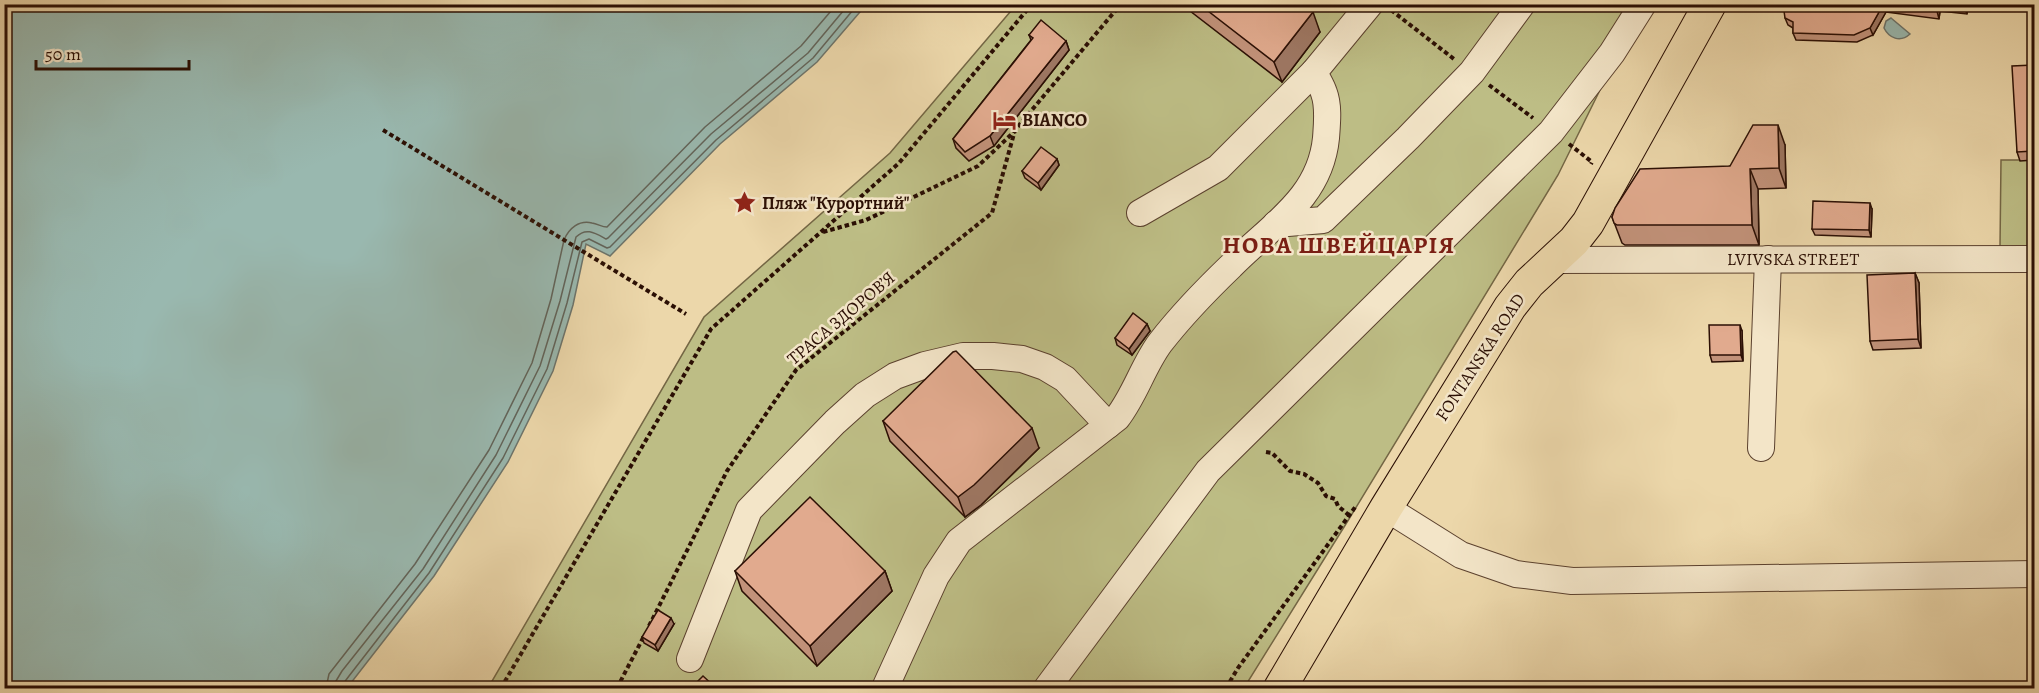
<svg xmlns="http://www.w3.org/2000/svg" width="2039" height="693" viewBox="0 0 2039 693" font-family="Alegreya,serif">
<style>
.green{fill:#bdbd85;stroke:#746644;stroke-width:1.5}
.water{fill:#99b8af;stroke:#6d746b;stroke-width:1.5}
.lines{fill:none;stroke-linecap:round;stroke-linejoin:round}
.shore{stroke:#62645a;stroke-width:1.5}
.minor-casing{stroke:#5b412e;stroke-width:28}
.major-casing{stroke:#2b0f04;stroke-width:34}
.path{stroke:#2b0f04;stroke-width:4;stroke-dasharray:4.5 3;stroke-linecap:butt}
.minor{stroke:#f3e5c8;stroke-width:26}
.major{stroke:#ecd7aa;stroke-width:32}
.wall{fill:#c2927a;stroke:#2b0f04;stroke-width:1.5}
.shaded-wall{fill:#9e7763;stroke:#2b0f04;stroke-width:1.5}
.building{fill:#e1aa8e;stroke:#2b0f04;stroke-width:1.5}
.labels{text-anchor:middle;stroke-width:5;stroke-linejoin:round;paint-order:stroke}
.poi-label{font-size:18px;font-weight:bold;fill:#2b0f04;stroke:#f3e5c8;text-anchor:start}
.street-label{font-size:18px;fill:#2b0f04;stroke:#f3e5c8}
.district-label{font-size:24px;font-weight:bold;letter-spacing:1.5px;fill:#7a1f14;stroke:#f3e5c8}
</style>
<rect width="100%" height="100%" fill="#ecd7aa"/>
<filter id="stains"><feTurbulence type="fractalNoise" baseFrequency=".00333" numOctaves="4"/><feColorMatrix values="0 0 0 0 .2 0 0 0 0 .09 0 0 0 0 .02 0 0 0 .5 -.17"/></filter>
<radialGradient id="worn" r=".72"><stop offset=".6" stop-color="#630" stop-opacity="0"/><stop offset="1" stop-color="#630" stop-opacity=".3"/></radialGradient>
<!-- green -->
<g class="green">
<polygon points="1016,5 1642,5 1558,175 1349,519 1244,688 488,688 704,317 890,153"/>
<polygon points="2034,74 2034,247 2000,247 2001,160 2020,160"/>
</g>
<!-- water -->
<g class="water">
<polygon points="4,5 5,4 866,5 817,62 720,144 610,256 586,244 573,305 553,371 508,462 434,576 347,688 5,688"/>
<path d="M1891 18 1910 34C1900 43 1889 38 1884 28L1886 21Z"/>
</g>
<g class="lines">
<!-- shore -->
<g class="shore">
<path d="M326 688 329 674 415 564 489 450 532 363 551 299 564 240C569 228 579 220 592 223 598 224 602 227 607 227L705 127 801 46 837 4"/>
<path d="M335 688 336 681 342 671 423 569 496 455 540 366 560 301 576 237C586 227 595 233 606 239L608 238 711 134 808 53 849 4"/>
<polyline points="342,688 343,684 349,676 429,573 503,458 547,369 567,303 582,242 589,239 607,248 610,247 716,140 813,58 858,4"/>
</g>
<defs>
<g id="minor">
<polyline points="1140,213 1218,168 1314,72"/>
<polyline points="1276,224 1323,220 1408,138 1472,72 1522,4"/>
<polyline points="1552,260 2034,259"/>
<polyline points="1761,448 1768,259"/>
<polyline points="1386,508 1461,555 1516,574 1572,581 2034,574"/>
<polyline points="690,659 749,510 835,422 865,395 895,376 925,365 963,356 993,356 1022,359 1045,367 1065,379 1108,425"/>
<path d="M885 688 936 576 959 541 1117 418C1135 395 1143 366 1160 343 1181 316 1206 290 1231 266 1270 226 1320 199 1326 138 1327 124 1329 106 1324 93 1322 86 1317 79 1314 72L1370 4"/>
<polyline points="1047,688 1208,471 1551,132 1612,53 1643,4"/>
</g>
<polyline id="major" points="1280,688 1386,508 1510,307 1529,283 1574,241 1588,223 1710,4"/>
</defs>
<!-- minor casing -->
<use href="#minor" class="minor-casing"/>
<!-- major casing -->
<use href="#major" class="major-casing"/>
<!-- path -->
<g class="path">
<polyline points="1391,10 1454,59"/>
<polyline points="1489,85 1533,118"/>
<polyline points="383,130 686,314"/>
<polyline points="1569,144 1592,162 1591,164"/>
<polyline points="823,232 866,220 978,166 1015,131"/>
<polyline points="1266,452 1272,453 1290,471 1304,474 1318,483 1326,496 1335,499 1338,506 1350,516"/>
<polyline points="649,626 727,471 796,370 992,213 1015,130 1121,4"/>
<polyline points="501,688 711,329 899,163 1032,4"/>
<polyline points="617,688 644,636"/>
<polyline points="1226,688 1238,668 1356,506"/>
</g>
<!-- minor -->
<use href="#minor" class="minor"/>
<!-- major -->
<use href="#major" class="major"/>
</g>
<!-- wall -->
<g class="wall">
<polygon points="1181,4 1302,4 1320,32 1282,82"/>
<polygon points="1788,4 1968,4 1967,14 1940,11 1939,19 1886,12 1873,35 1857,42 1796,40 1793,33 1793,28 1788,25 1785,18"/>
<polygon points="1029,35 1066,41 1069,50 994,146 969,161 956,148 953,139 1031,40"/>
<polygon points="2034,65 2034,160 2020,161 2017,152"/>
<polygon points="1785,145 1786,188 1758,189 1759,245 1625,245 1622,243 1612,217 1730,166"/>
<polygon points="1057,159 1059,165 1041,190 1025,178 1022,171"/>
<polygon points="1872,209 1871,237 1815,235 1812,229"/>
<polygon points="1915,273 1919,283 1921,348 1873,350 1870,341"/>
<polygon points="1147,324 1150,331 1132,355 1117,345 1115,338"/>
<polygon points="1742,331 1743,361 1712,362 1710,355"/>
<polygon points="883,421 1039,448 981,505 965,517 890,441"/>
<polygon points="735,571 885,571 892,591 817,666 742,591"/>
<polygon points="674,624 658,651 644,643 642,637"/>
</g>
<!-- shaded-wall -->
<g class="shaded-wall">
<polygon points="1938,4 1940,11 1939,19 1937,11"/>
<polygon points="1964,4 1968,4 1967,14 1964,7"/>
<polygon points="1883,5 1886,12 1873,35 1870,28"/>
<polygon points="1313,12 1320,32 1282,82 1274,62"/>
<polygon points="1066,41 1069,50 994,146 990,136"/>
<polygon points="1778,125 1785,145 1786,188 1779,168"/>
<polygon points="1057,159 1059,165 1041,190 1038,183"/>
<polygon points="1750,169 1758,189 1759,245 1752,225"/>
<polygon points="1870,203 1872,209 1871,237 1869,230"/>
<polygon points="1915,273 1919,283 1921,348 1918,339"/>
<polygon points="1147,324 1150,331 1132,355 1129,349"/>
<polygon points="1740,325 1742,331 1743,361 1741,355"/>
<polygon points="1032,428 1039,448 981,505 965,517 958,497"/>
<polygon points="885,571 892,591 817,666 810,646"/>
<polygon points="671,618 674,624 658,651 655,645"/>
</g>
<!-- building -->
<g class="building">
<polygon points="1199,4 1302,4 1313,12 1274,62"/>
<polygon points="1788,4 1938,4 1937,11 1883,5 1870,28 1854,35 1793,33 1793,22 1785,18 1784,11 1787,5"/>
<polygon points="1941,4 1964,4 1964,7"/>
<polygon points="1041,20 1066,41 990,136 965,152 953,139 1033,38 1029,35"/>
<polygon points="2034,65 2034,151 2017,152 2012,66"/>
<polygon points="1753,125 1778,125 1779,168 1750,169 1752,225 1617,225 1614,223 1612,217 1615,208 1640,169 1730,166"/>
<polygon points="1041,147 1057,159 1038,183 1022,171"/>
<polygon points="1813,201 1870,203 1869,230 1812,229"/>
<polygon points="1915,273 1918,339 1870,341 1867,275"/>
<polygon points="1133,313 1147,324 1129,349 1115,338"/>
<polygon points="1709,325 1740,325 1741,355 1710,355"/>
<polygon points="956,351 1032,428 974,485 958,497 883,421 953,352"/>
<polygon points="810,497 885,571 810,646 735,571"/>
<polygon points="658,610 671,618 655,645 642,637"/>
<polygon points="703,676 716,688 691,688"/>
</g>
<!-- icons -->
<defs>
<symbol id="hotel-bare" viewBox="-9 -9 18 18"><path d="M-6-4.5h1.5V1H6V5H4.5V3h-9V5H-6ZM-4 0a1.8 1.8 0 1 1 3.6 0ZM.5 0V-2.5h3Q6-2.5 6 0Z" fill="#8f2418" stroke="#f3e5c8" stroke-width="2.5" paint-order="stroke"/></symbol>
<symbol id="sight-bare" viewBox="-9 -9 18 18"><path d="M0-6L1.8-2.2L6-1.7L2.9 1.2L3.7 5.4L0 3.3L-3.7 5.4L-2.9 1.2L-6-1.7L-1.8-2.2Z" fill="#8f2418" stroke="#f3e5c8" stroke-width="2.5" paint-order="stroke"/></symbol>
</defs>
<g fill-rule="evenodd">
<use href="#hotel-bare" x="988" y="104" width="33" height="33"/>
<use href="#sight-bare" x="728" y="186" width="33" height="33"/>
</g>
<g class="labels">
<!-- poi labels -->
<g class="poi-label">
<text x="1022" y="126">BIANCO</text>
<text x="762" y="209">Пляж "Курортний"</text>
</g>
<!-- street labels -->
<g class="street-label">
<text x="1793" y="265">LVIVSKA STREET</text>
<text transform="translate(841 318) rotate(-40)" y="6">ТРАСА ЗДОРОВ’Я</text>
<text transform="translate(1480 357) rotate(-57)" y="6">FONTANSKA ROAD</text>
</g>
<!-- district labels -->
<g class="district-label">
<text x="1339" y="253">НОВА ШВЕЙЦАРІЯ</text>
</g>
</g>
<!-- margin -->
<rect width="2039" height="693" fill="none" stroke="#ecd7aa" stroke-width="24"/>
<rect x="6" y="6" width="2027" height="681" fill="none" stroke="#2b0f04" stroke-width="3"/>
<rect x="12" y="12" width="2015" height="669" fill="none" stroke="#2b0f04" stroke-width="1.5"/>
<!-- scale -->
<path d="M36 60v9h153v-9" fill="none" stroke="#2b0f04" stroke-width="3"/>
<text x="45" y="60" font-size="18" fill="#2b0f04" stroke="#f3e5c8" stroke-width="4.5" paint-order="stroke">50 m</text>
<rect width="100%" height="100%" filter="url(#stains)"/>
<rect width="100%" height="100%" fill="url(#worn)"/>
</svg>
